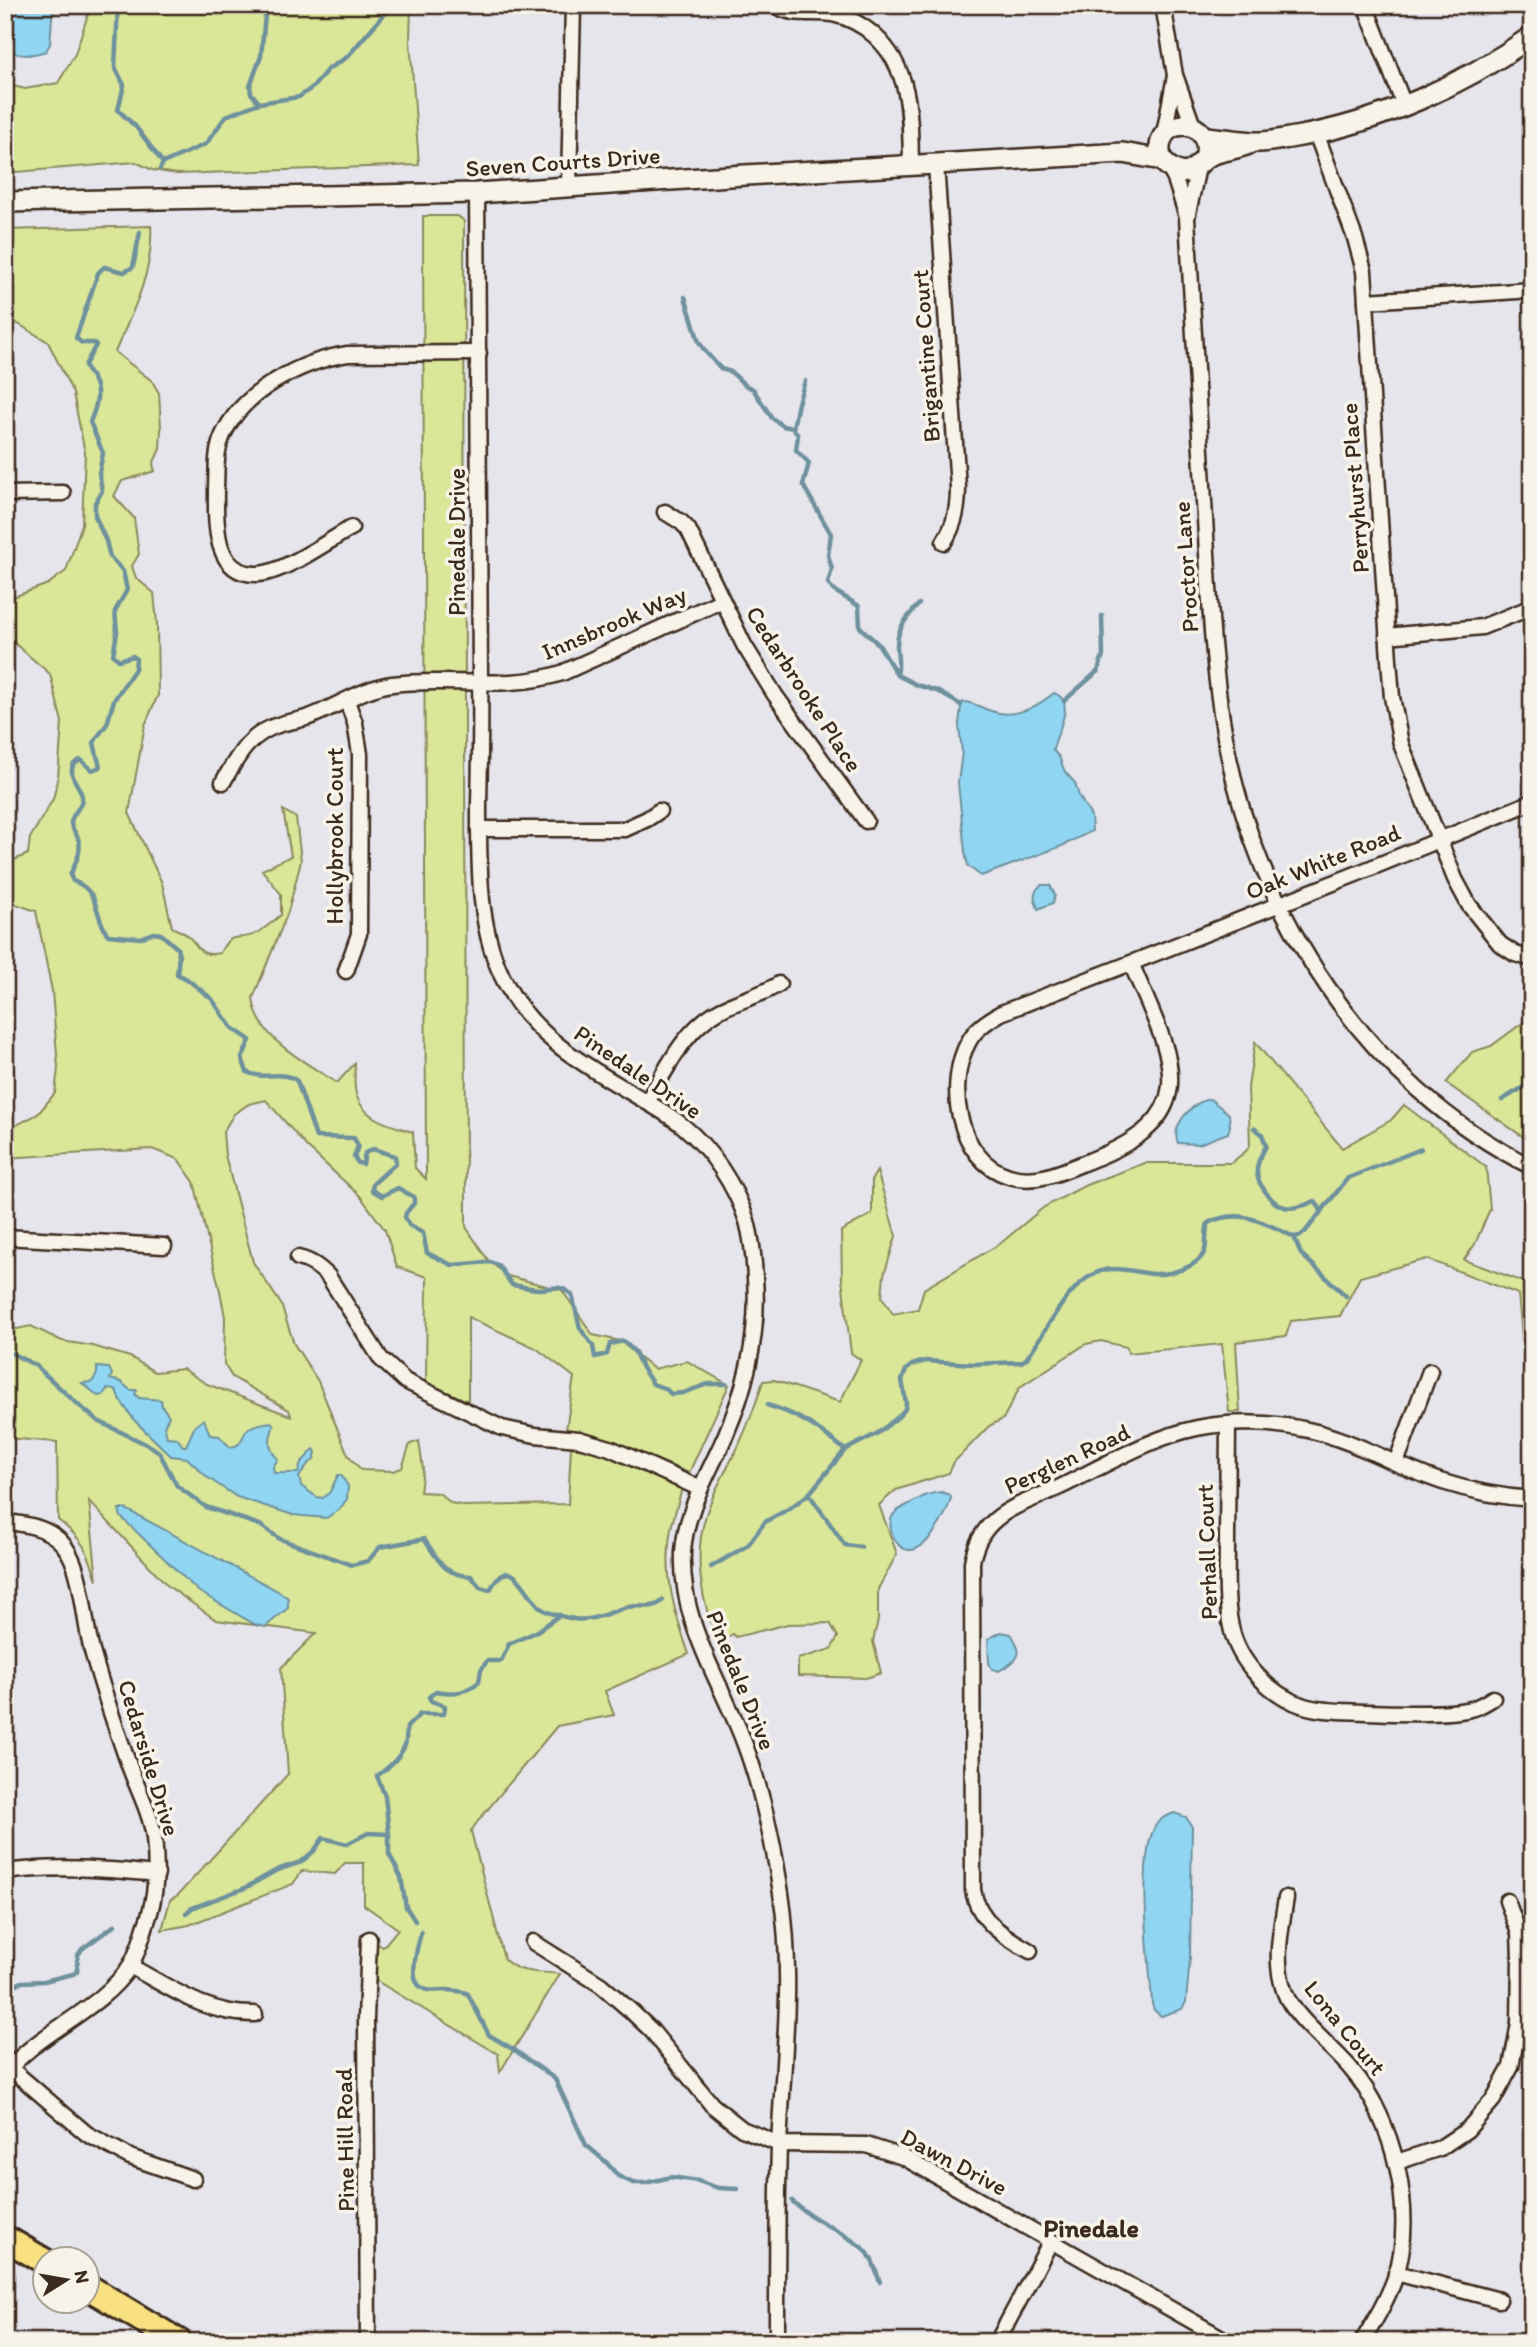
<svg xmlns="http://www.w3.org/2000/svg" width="1537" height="2347" viewBox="0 0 1537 2347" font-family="Itim,sans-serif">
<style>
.built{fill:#dadbef}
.green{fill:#dae698;stroke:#8a885b;stroke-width:2}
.water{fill:#90d6f2;stroke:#6e919d;stroke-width:2}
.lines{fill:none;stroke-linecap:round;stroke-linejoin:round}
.stream{stroke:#6e919d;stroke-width:4.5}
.street-casing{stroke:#3b2a1e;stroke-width:19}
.secondary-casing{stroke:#3b2a1e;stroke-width:24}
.highway-casing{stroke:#3b2a1e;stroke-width:30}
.street{stroke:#f7f3e8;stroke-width:14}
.secondary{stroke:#f7f3e8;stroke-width:19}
.highway{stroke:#f9e181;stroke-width:24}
.labels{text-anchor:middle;stroke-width:7;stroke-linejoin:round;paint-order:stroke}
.street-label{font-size:24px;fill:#3b2a1e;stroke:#f7f3e8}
.neighbourhood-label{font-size:26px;font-weight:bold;fill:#3b2a1e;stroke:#f7f3e8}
</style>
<rect width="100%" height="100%" fill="#e6e5ec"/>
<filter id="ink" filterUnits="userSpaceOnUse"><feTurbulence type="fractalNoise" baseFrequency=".0143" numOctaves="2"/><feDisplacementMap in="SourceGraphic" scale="14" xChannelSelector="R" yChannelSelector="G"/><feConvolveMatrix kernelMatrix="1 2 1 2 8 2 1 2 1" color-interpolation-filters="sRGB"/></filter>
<g filter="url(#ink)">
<!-- built -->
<polygon class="built" points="5,5 141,5 141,28 59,11 5,17"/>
<!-- green -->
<g class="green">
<polygon points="91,5 411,5 410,39 419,165 177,174 152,170 136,162 5,173 5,84 25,89 58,83 75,54"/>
<path d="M423 216H458L464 221 466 1227 488 1260 508 1276 562 1290 593 1335 620 1341 654 1369 687 1361 729 1385 689 1473 594 1434 566 1430 574 1377 536 1348 468 1317V1401L426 1383 427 1277 397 1267 385 1230 360 1196 307 1147 266 1100 249 1104 234 1114 223 1132 225 1155 253 1262 281 1304 294 1344 318 1381 348 1455 361 1470 393 1471 402 1468 410 1444 419 1441 423 1469 420 1492 439 1493 451 1503 464 1506 568 1504 571 1447 598 1451 682 1487C679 1503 672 1519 670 1535 664 1579 675 1614 689 1654L605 1691 614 1715 557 1726 478 1821 471 1831 504 1959C520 1975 539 1971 560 1974L500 2072 498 2054 375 1980 374 1942 383 1947 398 1929 364 1905V1863H345L335 1874 302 1871 293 1884 189 1925 162 1930 170 1900 178 1895 288 1774 281 1668 316 1633 216 1620 168 1586 89 1501 97 1580C88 1551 83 1539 58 1520L57 1442 5 1438V1326L17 1329 31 1326 62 1341 93 1346 130 1357 155 1372 183 1369 207 1384 291 1416 289 1410 232 1377 224 1364 225 1317 220 1291 194 1182 178 1159 152 1149 5 1158V1131L38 1114 55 1093 58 1068 52 991 36 911 16 904H5V864L28 854 30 838 53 799 58 778 62 722 50 674 5 635V600L48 584 66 571 82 524 85 453 73 393 48 342 5 316V230L151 226C154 271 133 311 115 352L152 381 159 393 161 428 160 449 153 464 155 471 122 481 114 496 134 518 139 554 132 566 136 578 154 593 157 623 158 695 145 725 129 813 162 883 172 927C177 930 184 932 188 936 201 948 198 957 220 953 232 928 239 943 257 933 266 928 273 921 281 915V894L262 870 291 856 283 810 296 818 301 861 288 912 253 998C257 1040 306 1062 337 1083L355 1063C355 1073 353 1088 357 1097 366 1121 392 1125 413 1132L415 1168 426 1179Z"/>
<polygon points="1532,1016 1532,1143 1446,1083 1472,1052 1491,1046"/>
<path d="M1255 1042 1342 1148 1391 1120 1404 1105 1486 1167 1490 1209 1475 1244 1464 1260 1532 1285V1388L1527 1387 1518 1294 1427 1259 1360 1277 1340 1316 1291 1321 1286 1336 1236 1342 1240 1412H1229L1222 1344 1128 1353 1127 1347 1101 1341 1086 1344 1020 1387 1003 1419 989 1426 954 1462 949 1473 896 1490 879 1505 897 1554 878 1589V1620L873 1641 881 1673 866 1678 798 1676V1659L831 1649 838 1637 830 1623 788 1624 736 1637 733 1634 719 1642C701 1604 693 1556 706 1515 713 1491 727 1469 738 1447 748 1425 756 1404 763 1381L774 1380 840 1402 861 1360 851 1353 842 1279 841 1231 872 1214V1179L877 1171 896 1236 884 1275 882 1297 893 1314 918 1309 924 1289 1001 1243 1044 1207 1086 1185 1145 1163H1231L1246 1151 1250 1145 1248 1087Z"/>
</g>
<!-- water -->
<g class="water">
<path d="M5 5H53L50 44 46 51C33 55 15 59 5 46Z"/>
<path d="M1054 693C1078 701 1055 734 1053 750L1059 757 1065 772 1075 783 1079 796 1091 816 1092 831 1062 846 981 876 968 866 965 852 958 783 962 752 959 726 961 705 963 702C973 702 981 708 991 711 1015 719 1035 708 1054 693Z"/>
<path d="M1041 885H1050L1055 895 1053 903 1038 909C1034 898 1032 893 1041 885Z"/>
<path d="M1210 1099 1229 1114 1230 1126 1228 1133 1199 1144 1178 1143C1170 1126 1193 1101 1210 1099Z"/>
<path d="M97 1367 109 1368 112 1374 110 1379 121 1382 130 1390H137L135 1394 139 1398 161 1400 162 1406 169 1416 164 1426 167 1437 177 1438 183 1446H186L195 1426 204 1419 210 1435 219 1436 230 1447C243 1446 240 1439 247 1430 252 1424 263 1424 271 1422L274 1425C269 1438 267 1448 278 1459L273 1467 274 1473H298L301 1463 314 1449 316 1452 314 1460 308 1464 299 1477 301 1486 317 1497 323 1498 330 1492 338 1475H341L348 1486 347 1499 339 1510 326 1518 293 1515 237 1497 208 1478 187 1458 171 1456 135 1421 120 1400 116 1390 107 1389 103 1395 98 1396 82 1383 92 1382 97 1374Z"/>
<path d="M941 1492 950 1495 951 1498C947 1513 928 1552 908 1550 895 1548 886 1526 893 1515 897 1510 905 1506 911 1503 922 1497 929 1493 941 1492Z"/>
<polygon points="119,1509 126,1509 276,1590 288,1598 288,1608 265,1627 254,1624 198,1591 121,1517"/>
<path d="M1001 1632 1011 1634C1025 1655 1019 1659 999 1671L992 1669 989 1663 988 1639Z"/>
<path d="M1174 1813 1186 1817 1192 1827 1190 1958 1186 2002 1182 2009 1161 2016 1154 2010 1152 2004C1150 1965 1136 1855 1156 1825 1160 1818 1167 1816 1174 1813Z"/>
</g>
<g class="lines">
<!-- stream -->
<g class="stream">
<polyline points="118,5 115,67 124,85 118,110 136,127 163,163"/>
<polyline points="259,103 251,93 250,86 261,56 266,5"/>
<polyline points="160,169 163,163 206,144 226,116 259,103 299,97 313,87 327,70 347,57 392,5"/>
<path d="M140 232 133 267 124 272 104 267 98 273 76 338 82 343H94L96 345 85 365C87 373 91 374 94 381 101 394 95 410 90 422L103 453 99 473 102 491 95 503V516L106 541 110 557 123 571 127 590 115 611 117 632 113 655 119 660 133 656 136 659 135 669 114 700 107 724 96 739 94 743 100 767 92 770 81 760C75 762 71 765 72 772 72 781 82 788 82 798 82 808 71 814 71 823 71 828 76 833 78 838 83 851 75 863 70 875L73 881C101 891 93 914 108 935L140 938 153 933 161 934 177 948 179 956 177 974 187 979 212 999 231 1027 250 1040 242 1058 247 1072C263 1081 282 1069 297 1081L316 1137 354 1138 358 1146 354 1157 358 1163 363 1164 365 1153 373 1149 395 1156 396 1163 373 1184 372 1190 382 1196 398 1188 414 1197V1203L406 1213 405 1217 409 1225 423 1233 427 1253 452 1265 490 1262 498 1265 512 1285C521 1286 531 1289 541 1289 554 1288 561 1284 572 1295L580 1328 593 1346 595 1357 607 1354 610 1344 623 1341 635 1352 642 1368 653 1384 666 1389 671 1394 683 1393 708 1384H726"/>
<polyline points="685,297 699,342 705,351 721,369 731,372 745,385 753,389 772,418 783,426 793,428"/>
<polyline points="805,381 798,403 793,428 798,435 796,450 809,463 803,485 831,534 828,555 832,569 828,583 833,590 859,606 860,627 879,645 897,675 917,685 937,691 961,705"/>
<path d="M897 674C900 663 897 656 897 645 897 628 908 616 919 604"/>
<polyline points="1064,701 1098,671 1103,655 1102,616"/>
<polyline points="1502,1100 1532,1082"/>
<path d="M1254 1128 1262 1134 1266 1146C1262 1154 1256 1163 1257 1172 1257 1178 1260 1184 1263 1188 1277 1211 1291 1212 1315 1201L1321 1210"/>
<polyline points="1294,1237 1300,1236 1305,1232 1348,1178 1421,1149"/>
<path d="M5 1350 35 1365 74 1401 98 1421 152 1447 159 1452 177 1486 206 1507 260 1525 280 1539 352 1565 368 1561 380 1547 424 1539C439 1560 443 1575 471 1576L480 1587 490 1590C512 1548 525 1596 542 1609 549 1614 565 1617 574 1619 592 1622 610 1612 627 1607 640 1604 653 1611 663 1600"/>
<path d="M767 1405C798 1414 820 1429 845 1450"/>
<polyline points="809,1494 845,1545 861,1547"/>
<path d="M711 1567 748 1545 765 1522 790 1508 809 1494 845 1450 878 1433 898 1417 905 1409 906 1403 902 1380 906 1370 912 1365 925 1361 974 1364 1021 1362 1026 1359C1045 1334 1065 1288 1094 1274 1112 1264 1133 1272 1153 1274 1169 1275 1199 1268 1205 1250 1207 1242 1205 1232 1208 1223 1240 1207 1265 1223 1294 1237L1301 1254 1346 1296"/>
<polyline points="186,1913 192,1908 245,1888 277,1870 301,1862 314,1851 323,1838 347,1844 368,1833 389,1834"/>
<path d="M415 1921 406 1907 401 1877 389 1854V1834L385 1796 377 1776C388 1768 400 1758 405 1745 407 1739 406 1733 407 1727L420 1714H444L445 1706 431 1701 429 1697 436 1691C455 1694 463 1694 479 1682L481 1670 487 1661H501L509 1644 536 1632 560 1615"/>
<path d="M421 1932C418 1946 406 1982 424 1989 430 1992 440 1990 446 1990 455 1991 461 1990 468 1994L489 2035 516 2051 555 2079 586 2145 606 2162 618 2176 633 2183H645L671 2177 698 2181 718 2188 738 2189"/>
<polyline points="5,1989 22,1982 44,1981 73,1974 77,1972 78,1955 82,1949 115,1925"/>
<path d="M792 2201C814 2222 844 2231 866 2251 873 2257 876 2273 880 2282"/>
</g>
<defs>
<g id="street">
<path d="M775 5C793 17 812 11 832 14 847 17 863 25 875 36 912 70 910 118 911 165"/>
<polyline points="1163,5 1175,75 1193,126"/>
<polyline points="1365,5 1404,105"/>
<polyline points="1316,133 1355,238 1364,271 1389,660 1392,697 1401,744 1455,879 1469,905 1500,944 1515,954 1532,959"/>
<polyline points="1164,134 1175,76"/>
<path d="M936 164 958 487C958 509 955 524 944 542"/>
<polyline points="1168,167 1175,179 1186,214"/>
<path d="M1198 167 1187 218C1192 312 1198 407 1204 502 1209 580 1211 659 1225 737 1256 914 1367 1086 1532 1167"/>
<polyline points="569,187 573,5"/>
<path d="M477 193C477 355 480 516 480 677 481 720 480 762 479 804 479 864 477 931 506 984 536 1041 592 1069 645 1101 658 1109 671 1116 683 1126 712 1150 735 1185 747 1221 752 1239 754 1259 755 1278 759 1333 748 1383 726 1434 709 1474 686 1508 683 1552 680 1622 717 1674 742 1737 761 1786 773 1841 781 1893 794 1977 783 2061 779 2146 777 2211 777 2277 777 2342"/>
<polyline points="1366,301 1532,290"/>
<polyline points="5,494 63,493"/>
<polyline points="665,512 681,522 688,529 744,645 775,695 866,821"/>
<path d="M351 528C328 541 281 575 256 574 212 574 216 518 216 488 217 470 215 452 223 435 243 391 302 361 348 354L479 353"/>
<polyline points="1387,636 1482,627 1532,607"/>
<path d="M223 782C238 755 250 733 281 724 292 721 302 720 312 716 339 705 364 688 392 684 448 677 507 691 562 673L721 601"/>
<polyline points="479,829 625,829 647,819 659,811"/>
<path d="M1131 963C1169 1054 1211 1114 1091 1160 1066 1170 1037 1185 1009 1176 957 1161 945 1083 969 1041 976 1028 989 1020 1001 1013Z"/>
<polyline points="1131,963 1361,872 1532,802"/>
<polyline points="346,971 359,934 360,754 355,723 347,701"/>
<path d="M647 1102C667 1069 684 1029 720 1010 739 1000 760 996 779 984"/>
<polyline points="5,1237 164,1246"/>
<path d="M298 1258C311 1261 319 1267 328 1276L381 1359 405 1381 502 1428 535 1435 579 1439 610 1448 699 1488"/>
<path d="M1228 1425C1228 1464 1227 1503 1227 1542 1227 1570 1225 1599 1231 1627 1238 1662 1270 1695 1304 1706 1324 1712 1347 1711 1367 1712 1390 1713 1454 1715 1474 1708 1480 1706 1487 1702 1493 1698"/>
<polyline points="1396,1463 1430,1371"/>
<path d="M5 1522C30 1524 56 1529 69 1553 83 1578 84 1622 92 1651 103 1690 116 1729 130 1768 138 1790 151 1814 154 1838 157 1867 157 1894 147 1922 142 1936 138 1954 130 1966 101 2011 37 2032 5 2074"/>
<path d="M5 1872C56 1865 106 1869 157 1874"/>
<path d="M1286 1898C1281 1930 1273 1962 1285 1993 1294 2018 1333 2047 1351 2069 1394 2119 1416 2212 1396 2275 1388 2299 1375 2321 1362 2342"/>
<polyline points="533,1942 601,1985 631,2011 652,2031 712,2105 742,2129 779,2144 866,2145 903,2157 1229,2342"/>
<path d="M1030 1951C1005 1937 978 1921 973 1890L972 1562C981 1513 1019 1506 1060 1487 1104 1466 1149 1438 1197 1428 1232 1421 1273 1422 1308 1430 1355 1440 1397 1467 1443 1482 1471 1491 1502 1497 1532 1499"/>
<path d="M130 1966C171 1988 207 2015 255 2014"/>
<polyline points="10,2068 87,2134 130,2157 193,2179"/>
<polyline points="1397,2162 1440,2148 1467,2130 1493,2100 1511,2067 1519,2023 1520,1958 1519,1933 1507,1901"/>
<polyline points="1396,2273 1499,2300"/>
<polyline points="368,2342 366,2019 369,1939"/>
<polyline points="997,2342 1051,2241"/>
</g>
<g id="secondary">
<path d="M1205 137C1221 138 1237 141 1253 142 1266 143 1282 139 1295 137 1379 123 1463 85 1532 36"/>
<path d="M1205 159C1216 117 1158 114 1160 151 1160 158 1164 164 1171 168 1193 182 1197 160 1213 154 1225 150 1237 149 1249 144"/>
<polyline points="5,202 477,193 745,175 1123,153 1162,160"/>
</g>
<g id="highway">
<polyline points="5,2238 46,2262"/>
<polyline points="88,2287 179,2342"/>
</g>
</defs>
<!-- street casing -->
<use href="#street" class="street-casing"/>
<!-- secondary casing -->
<use href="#secondary" class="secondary-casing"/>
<!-- highway casing -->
<use href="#highway" class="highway-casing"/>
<!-- street -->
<use href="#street" class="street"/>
<!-- secondary -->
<use href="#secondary" class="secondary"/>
<!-- highway -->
<use href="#highway" class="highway"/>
</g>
</g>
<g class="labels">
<!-- street labels -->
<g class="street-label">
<text transform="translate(563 162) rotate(-4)" y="8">Seven Courts Drive</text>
<text transform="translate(926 356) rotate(-94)" y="8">Brigantine Court</text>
<text transform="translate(1355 488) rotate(-94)" y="8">Perryhurst Place</text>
<text transform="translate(457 542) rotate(-90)" y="8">Pinedale Drive</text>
<text transform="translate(1186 567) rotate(-94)" y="8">Proctor Lane</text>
<text transform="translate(614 623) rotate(-23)" y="8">Innsbrook Way</text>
<text transform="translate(804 689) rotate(57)" y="8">Cedarbrooke Place</text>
<text transform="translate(335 836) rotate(-90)" y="8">Hollybrook Court</text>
<text transform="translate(1323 862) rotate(-22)" y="8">Oak White Road</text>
<text transform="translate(638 1072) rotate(34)" y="8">Pinedale Drive</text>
<text transform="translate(1067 1459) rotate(-25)" y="8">Perglen Road</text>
<text transform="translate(1207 1552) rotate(-92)" y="8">Perhall Court</text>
<text transform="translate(741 1680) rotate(68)" y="8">Pinedale Drive</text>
<text transform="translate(149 1758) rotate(73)" y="8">Cedarside Drive</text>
<text transform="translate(1345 2028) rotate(51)" y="8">Lona Court</text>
<text transform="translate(345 2140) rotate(-91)" y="8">Pine Hill Road</text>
<text transform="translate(954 2162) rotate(28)" y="8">Dawn Drive</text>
</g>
<!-- neighbourhood labels -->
<g class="neighbourhood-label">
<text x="1091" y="2237">Pinedale</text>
</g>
</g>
<!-- margin -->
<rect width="1537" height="2347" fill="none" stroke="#f7f3e8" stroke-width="28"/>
<rect x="14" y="14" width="1509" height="2319" fill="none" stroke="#3b2a1e" stroke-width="2.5" filter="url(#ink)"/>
<!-- north arrow -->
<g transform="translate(66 2280) rotate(79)"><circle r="33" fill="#f7f3e8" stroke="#aca397" stroke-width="2"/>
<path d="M0-5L12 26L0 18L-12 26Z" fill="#3b2a1e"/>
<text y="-10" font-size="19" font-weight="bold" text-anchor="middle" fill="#3b2a1e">N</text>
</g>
</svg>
